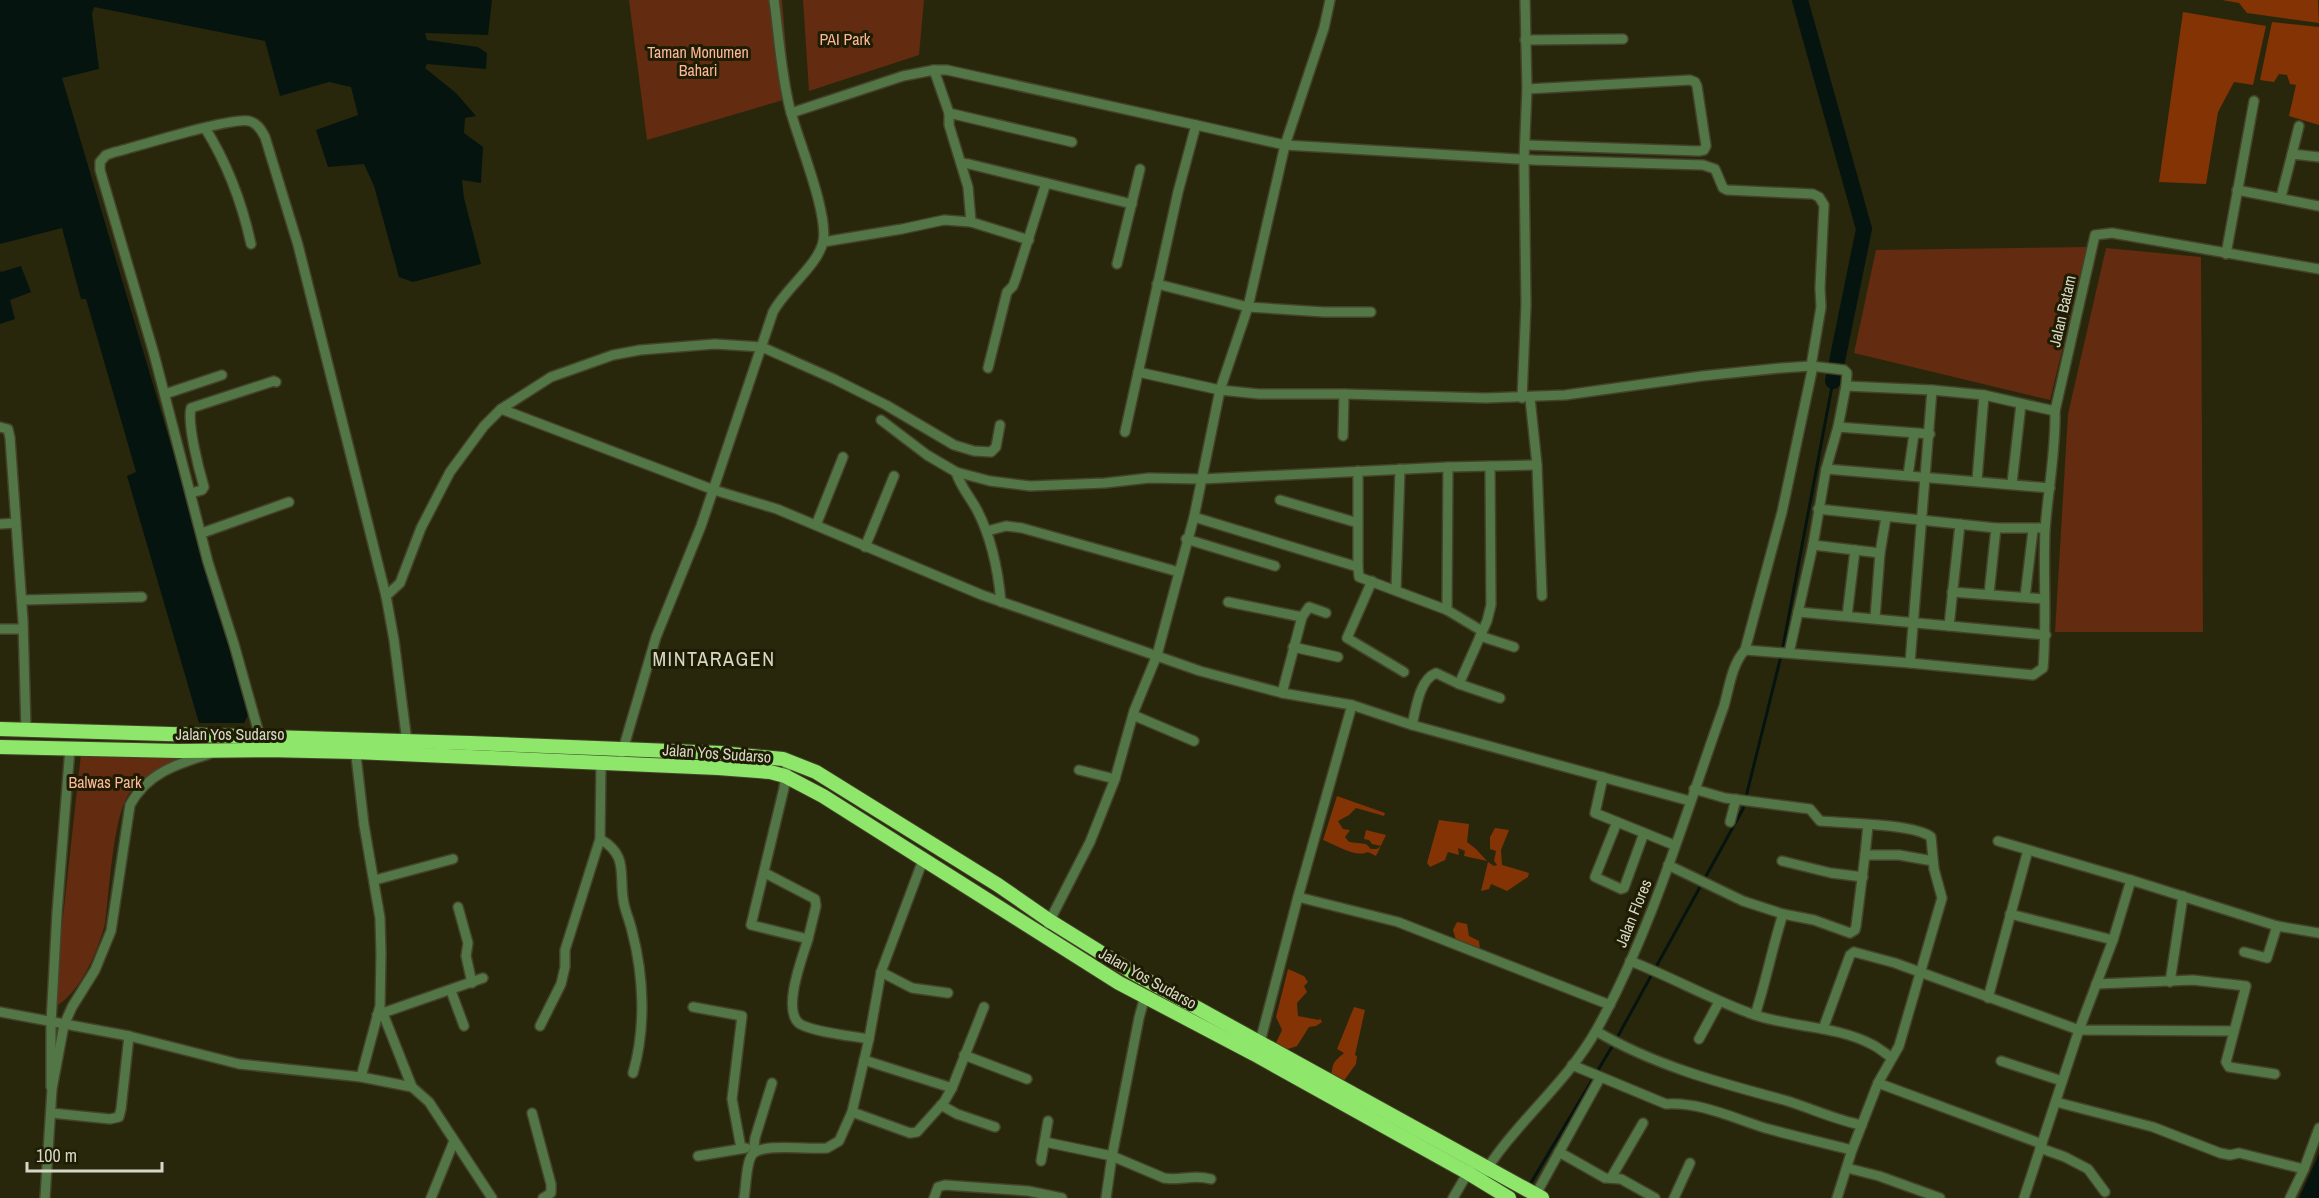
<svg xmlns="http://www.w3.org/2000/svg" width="2319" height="1198" viewBox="0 0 2319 1198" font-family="'Archivo Narrow',sans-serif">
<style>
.green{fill:#632b0f}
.forest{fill:#833304}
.water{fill:#06140f}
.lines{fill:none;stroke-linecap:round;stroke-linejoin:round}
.stream{stroke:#06140f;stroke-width:3}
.river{stroke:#06140f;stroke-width:16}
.minor-casing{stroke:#44432a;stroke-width:12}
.highway-casing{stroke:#44432a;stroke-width:16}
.minor{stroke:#537647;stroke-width:9}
.highway{stroke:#8ee76b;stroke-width:14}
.labels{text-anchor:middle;stroke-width:6;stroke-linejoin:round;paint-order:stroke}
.park-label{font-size:16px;fill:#fdb79a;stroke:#1e1d03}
.street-label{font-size:16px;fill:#d7d7c7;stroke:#1e1d03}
.quarter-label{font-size:20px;letter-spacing:1.5px;fill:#d7d7c7;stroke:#1e1d03}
</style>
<rect width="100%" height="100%" fill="#28270c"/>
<!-- green -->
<g class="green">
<polygon points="629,0 782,0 790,98 647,140"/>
<polygon points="803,0 924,0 919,55 809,91"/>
<polygon points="2087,247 2050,400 1854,353 1876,250"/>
<polygon points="2106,248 2201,257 2203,632 2055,632 2068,414"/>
<path d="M81 754 181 758C161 767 139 777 128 795 113 819 109 894 105 924 97 953 80 994 53 1008Z"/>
</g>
<!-- forest -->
<g class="forest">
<polygon points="2222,0 2318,0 2319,23 2247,13 2239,3"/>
<polygon points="2183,12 2266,26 2253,85 2234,82 2218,112 2206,184 2159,182"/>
<polygon points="2272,22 2319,27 2319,125 2289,116 2296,85 2290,84 2287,75 2279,74 2274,82 2260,80"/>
<path d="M1337 796 1385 813 1384 816 1356 808 1349 815 1338 821 1343 829 1350 830 1345 837 1349 842 1366 844 1371 849H1377L1381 846 1372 844 1369 840 1364 839 1366 830 1386 835 1376 856 1368 852C1355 858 1336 845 1323 840Z"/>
<polygon points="1439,820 1469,824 1467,842 1476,849 1487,861 1464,856 1465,851 1458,848 1459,855 1448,852 1445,860 1430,867 1427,863"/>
<polygon points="1495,828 1509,830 1501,850 1502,865 1529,873 1528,877 1507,891 1491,884 1489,889 1481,891 1488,862 1494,866 1497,865 1494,861 1496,851 1490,849 1490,837"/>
<polygon points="1457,922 1467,924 1469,936 1479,941 1480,949 1456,940 1453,930"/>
<polygon points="1288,969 1304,976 1308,982 1304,986 1307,992 1297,1003 1298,1016 1319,1020 1320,1018 1322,1022 1316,1026 1309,1027 1297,1046 1282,1051 1275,1045 1282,1030 1276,1017"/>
<path d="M1354 1007 1365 1010 1355 1055 1357 1056 1356 1064 1340 1086 1331 1081C1333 1063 1331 1064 1344 1053L1337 1049Z"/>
</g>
<!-- water -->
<g class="water">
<polygon points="0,0 492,0 488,35 425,33 427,40 478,47 487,53 486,69 427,64 425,68 456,93 476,116 465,118 464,133 483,147 481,183 462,180 464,198 481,264 413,282 399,277 374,186 364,164 328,167 316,130 358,115 351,87 329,82 280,96 265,41 94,7 92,14 99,69 62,78 250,711 244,723 199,723 127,476 136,472 86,299 81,299 62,228 0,244"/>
<polygon points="21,266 31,292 10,300 15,319 0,324 0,270 1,272"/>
<polygon points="2319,1154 2319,1198 2299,1198"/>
</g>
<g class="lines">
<!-- stream -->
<polyline class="stream" points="1529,1186 1613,1045 1743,809 1782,652 1833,381"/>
<!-- river -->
<polyline class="river" points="1800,0 1864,229 1833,381"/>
<defs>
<g id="minor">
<polyline points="1525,40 1623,39"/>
<polyline points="791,113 903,76 934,70"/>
<polyline points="949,113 1072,142"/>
<path d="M205 128C227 163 242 203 251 244"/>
<polyline points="1525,145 1699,151 1704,150 1706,146 1697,86 1695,82 1690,80 1527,89"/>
<polyline points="2292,154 2299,126"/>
<polyline points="961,163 969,164 1132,204"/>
<polyline points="2237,190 2319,206"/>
<polyline points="2281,197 2292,154 2319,157"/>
<polyline points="971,222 968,187 949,125 949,113 934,70 947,70 1196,125"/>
<polyline points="823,242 902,229 944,220 971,222 1029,240"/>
<polyline points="2226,254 2254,101"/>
<polyline points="1117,264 1140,169"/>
<polyline points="1157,284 1248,307 1324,312 1371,312"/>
<polyline points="988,368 1007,292 1013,286 1016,278 1046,183"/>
<polyline points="1138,372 1220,390 1259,394 1344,394 1486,398 1565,395 1702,376 1781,368 1811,366 1844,370 1847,373 1846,386 1838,427 1826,469 1813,545 1789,653"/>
<polyline points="1846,386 1932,390 1984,395 2055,411 2095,235 2112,233 2319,269"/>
<polyline points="165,394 222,375"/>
<polyline points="1522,398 1526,305 1524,160 1527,89 1525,0"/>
<polyline points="1530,398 1537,465 1542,596"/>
<polyline points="501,409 714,490 777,509 982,595 1200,671 1282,693 1352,705 1412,725 1690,801"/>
<polyline points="881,420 927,455 956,472"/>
<polyline points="0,427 8,429 10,438 23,621 26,730"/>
<polyline points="1838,427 1930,434"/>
<polyline points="1125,432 1178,192 1196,125 1285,145 1534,160 1703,165 1715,169 1723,188 1727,190 1813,194 1819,197 1824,205 1820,288 1821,307 1811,366"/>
<polyline points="1343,436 1344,394"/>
<polyline points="1826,469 2050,488"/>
<polyline points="1908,475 1914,434"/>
<polyline points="1977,480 1984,395"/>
<polyline points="2012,483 2021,404"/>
<path d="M191 493 202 490 204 487C199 470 187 424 191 408L274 381 276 382"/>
<polyline points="1280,500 1358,523"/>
<polyline points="1818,509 1996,528 2045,528"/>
<polyline points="1194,517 1358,567 1359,577 1447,610 1482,631"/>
<polyline points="0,524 16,523"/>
<polyline points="816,525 843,457"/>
<polyline points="987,531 1006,526 1022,528 1179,572"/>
<polyline points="202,533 289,502"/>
<polyline points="1186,539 1275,566"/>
<polyline points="1813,545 1880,553"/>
<polyline points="865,547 894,476"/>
<polyline points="1358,567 1358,471"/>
<polyline points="1372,581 1347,638 1404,672"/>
<polyline points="1396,590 1400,469"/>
<polyline points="1952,592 2044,599"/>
<polyline points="1989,594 1996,528"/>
<polyline points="386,596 400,583 421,528 450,472 484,426 501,409 551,377 613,355 640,350 715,344 762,347 834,379 886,405 954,445 974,451 991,452 996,447 1000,425"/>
<polyline points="2025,597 2033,530"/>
<polyline points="22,600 142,597"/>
<path d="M1001 602C998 569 992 539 977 510 970 497 960 486 956 472L990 481 1030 486 1105 483 1149 478 1202 479 1448 467 1537 465"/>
<polyline points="1228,602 1302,617 1309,607 1326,613"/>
<polyline points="1447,610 1448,467"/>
<polyline points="1798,612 2046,635"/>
<polyline points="1847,616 1855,550"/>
<polyline points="1875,618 1880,553 1886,517"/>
<polyline points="1949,626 1960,524"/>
<polyline points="0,629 23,629"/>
<polyline points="1480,636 1514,647"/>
<polyline points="1293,647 1338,657"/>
<polyline points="1745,650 1782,512 1813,366"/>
<polyline points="1910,663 1932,390"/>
<polyline points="1459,684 1500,698"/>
<polyline points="1282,693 1302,617"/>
<polyline points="1133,715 1194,741"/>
<path d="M1412 725C1416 709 1419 680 1436 673L1459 684 1487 621 1491 605 1490 466"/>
<path d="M260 737 234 644 208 562 154 354 100 170V162L106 155 115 152C140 146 230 117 249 121 257 123 261 129 265 137L298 245 386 596 394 640 407 742"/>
<polyline points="355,747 364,825 380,918 381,954 380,1006 361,1077"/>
<path d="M622 753 656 637 701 526 773 312C785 289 818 265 823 242 829 214 798 140 790 109 781 74 779 36 774 0"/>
<path d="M788 760 784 788 751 925 808 939C803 956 781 1011 800 1024 813 1032 853 1036 869 1039"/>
<polyline points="1079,770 1115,779"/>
<polyline points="1603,777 1595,813 1674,845"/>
<path d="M1694 789 1725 798 1810 809 1820 821C1844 823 1915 824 1931 837L1934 869 1942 898 1899 1046 1878 1083 1852 1150 1837 1198"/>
<polyline points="1617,822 1595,877 1621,889 1624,888 1644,833"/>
<polyline points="1730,822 1736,799"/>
<path d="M600 839C630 856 618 876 624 904 626 913 630 922 632 931 644 977 646 1028 633 1073"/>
<polyline points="1998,841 2131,880"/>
<polyline points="1865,855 1868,825"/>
<polyline points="1782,861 1831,873 1863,877"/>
<polyline points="1668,865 1743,901 1783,914 1814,920 1850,933 1855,930 1856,926 1865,855 1899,855 1933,861"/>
<polyline points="765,873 815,899 816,906 808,939"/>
<polyline points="375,880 453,859"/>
<polyline points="1298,897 1398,922 1610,1005"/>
<polyline points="458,907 468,943 466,956 472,983"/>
<polyline points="2010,914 2113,940"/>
<polyline points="1048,924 1090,842 1115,779 1134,711 1157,655 1194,517 1220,390 1248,307 1285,145 1324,28 1330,0"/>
<polyline points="2244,952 2267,958 2277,926"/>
<path d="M1630 961C1672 977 1710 999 1752 1014 1791 1028 1836 1025 1873 1045 1879 1048 1886 1054 1892 1058"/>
<polyline points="881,972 912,988 948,993"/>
<polyline points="2170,982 2183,896"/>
<polyline points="2096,984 2193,980 2246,986 2226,1062 2229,1067 2275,1074"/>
<polyline points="451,991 464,1026"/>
<polyline points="1988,998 2028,850"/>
<polyline points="693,1007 742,1016 732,1099 741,1148"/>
<polyline points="382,1011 412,1087"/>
<polyline points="0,1012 129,1036 239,1064 361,1077 412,1087 429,1102 492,1198"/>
<polyline points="377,1015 483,978"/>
<path d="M1755 1015C1766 982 1772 948 1783 914"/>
<polyline points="540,1026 561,984 565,967 565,950 600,839 601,763"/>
<polyline points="1823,1029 1850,955 1854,952 1895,963 2079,1030 2233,1031"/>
<path d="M1596 1031C1653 1065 1720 1083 1784 1100 1811 1108 1835 1120 1862 1125"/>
<polyline points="1699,1039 1719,1002"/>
<polyline points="1260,1042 1298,897 1352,705"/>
<polyline points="964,1055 1027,1079"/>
<polyline points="864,1060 952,1088"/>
<polyline points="2001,1061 2062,1081"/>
<path d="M1572 1065 1666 1104C1701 1102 1733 1118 1765 1128 1794 1136 1823 1143 1852 1150"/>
<polyline points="1878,1083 2042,1144"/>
<polyline points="51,1087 51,1023 57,913 70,748"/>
<polyline points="2056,1102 2153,1127 2220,1153 2230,1155 2239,1153 2304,1169"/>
<polyline points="941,1105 957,1114 995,1127"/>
<polyline points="852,1112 910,1133 917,1132 944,1102 952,1088 984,1007"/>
<polyline points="51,1113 110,1119 119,1117 121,1109 129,1036"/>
<polyline points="532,1113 551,1184 551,1193 543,1198"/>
<path d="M1045 1142 1112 1156 1164 1178C1180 1181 1193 1174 1211 1179"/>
<polyline points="2040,1148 2065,1157 2088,1169 2105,1192"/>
<polyline points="756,1151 754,1147 755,1138 772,1083"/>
<polyline points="1559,1152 1605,1178 1621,1179 1655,1198"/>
<polyline points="698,1156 746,1148"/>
<polyline points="1041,1161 1048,1121"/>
<polyline points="1847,1168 1879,1176 1940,1198"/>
<polyline points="1611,1178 1643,1123"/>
<path d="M1480 1180C1512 1125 1566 1085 1597 1029 1652 930 1686 812 1724 706 1729 688 1732 664 1745 650L1910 663 2033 675 2043 668C2047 622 2043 576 2045 530 2048 490 2056 450 2055 411"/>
<polyline points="1536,1194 1600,1078"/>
<path d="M45 1198 52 1089 64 1025 72 1007 95 970 111 931 130 805C147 773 177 764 209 754"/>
<polyline points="431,1198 454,1141"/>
<path d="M744 1198C746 1188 746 1163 752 1155 761 1142 810 1150 827 1148L839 1141 852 1112 869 1039 881 972 923 860"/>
<polyline points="934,1198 938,1187 945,1185 1028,1191 1062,1198"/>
<polyline points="1106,1198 1112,1156 1139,1018 1145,996"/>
<polyline points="1453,1198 1470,1169"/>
<polyline points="1674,1198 1690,1163"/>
<polyline points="2024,1198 2079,1030 2113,940 2131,880 2277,926 2319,933"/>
<polyline points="2290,1198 2304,1169 2319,1128"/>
</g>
<g id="highway">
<polyline points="0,729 470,743 721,753 783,759 816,772 998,885 1050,921 1132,972 1542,1198"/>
<polyline points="0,747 179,751 267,750 355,752 718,768 770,772 785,776 823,796 1119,983 1254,1054 1468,1173 1509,1198"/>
</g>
</defs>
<!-- minor casing -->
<use href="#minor" class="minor-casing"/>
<!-- highway casing -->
<use href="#highway" class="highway-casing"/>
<!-- minor -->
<use href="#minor" class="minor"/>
<!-- highway -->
<use href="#highway" class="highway"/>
</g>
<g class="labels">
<!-- park labels -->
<g class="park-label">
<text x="845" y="45">PAI Park</text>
<text x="698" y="58">Taman Monumen<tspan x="698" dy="18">Bahari</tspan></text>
<text x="105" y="788">Balwas Park</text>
</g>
<!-- street labels -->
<g class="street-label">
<text transform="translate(2062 311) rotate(-77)" y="6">Jalan Batam</text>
<text x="230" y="740">Jalan Yos Sudarso</text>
<text transform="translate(717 753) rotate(4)" y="6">Jalan Yos Sudarso</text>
<text transform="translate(1633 913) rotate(-68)" y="6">Jalan Flores</text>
<text transform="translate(1148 978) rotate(29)" y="6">Jalan Yos Sudarso</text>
</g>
<!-- quarter labels -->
<g class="quarter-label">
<text x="714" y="666">MINTARAGEN</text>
</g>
</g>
<!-- scale -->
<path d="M27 1162v9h135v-9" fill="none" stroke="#d7d7c7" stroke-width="3"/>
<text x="36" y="1162" font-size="18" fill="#d7d7c7" stroke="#1e1d03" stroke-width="4.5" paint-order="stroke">100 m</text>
</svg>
